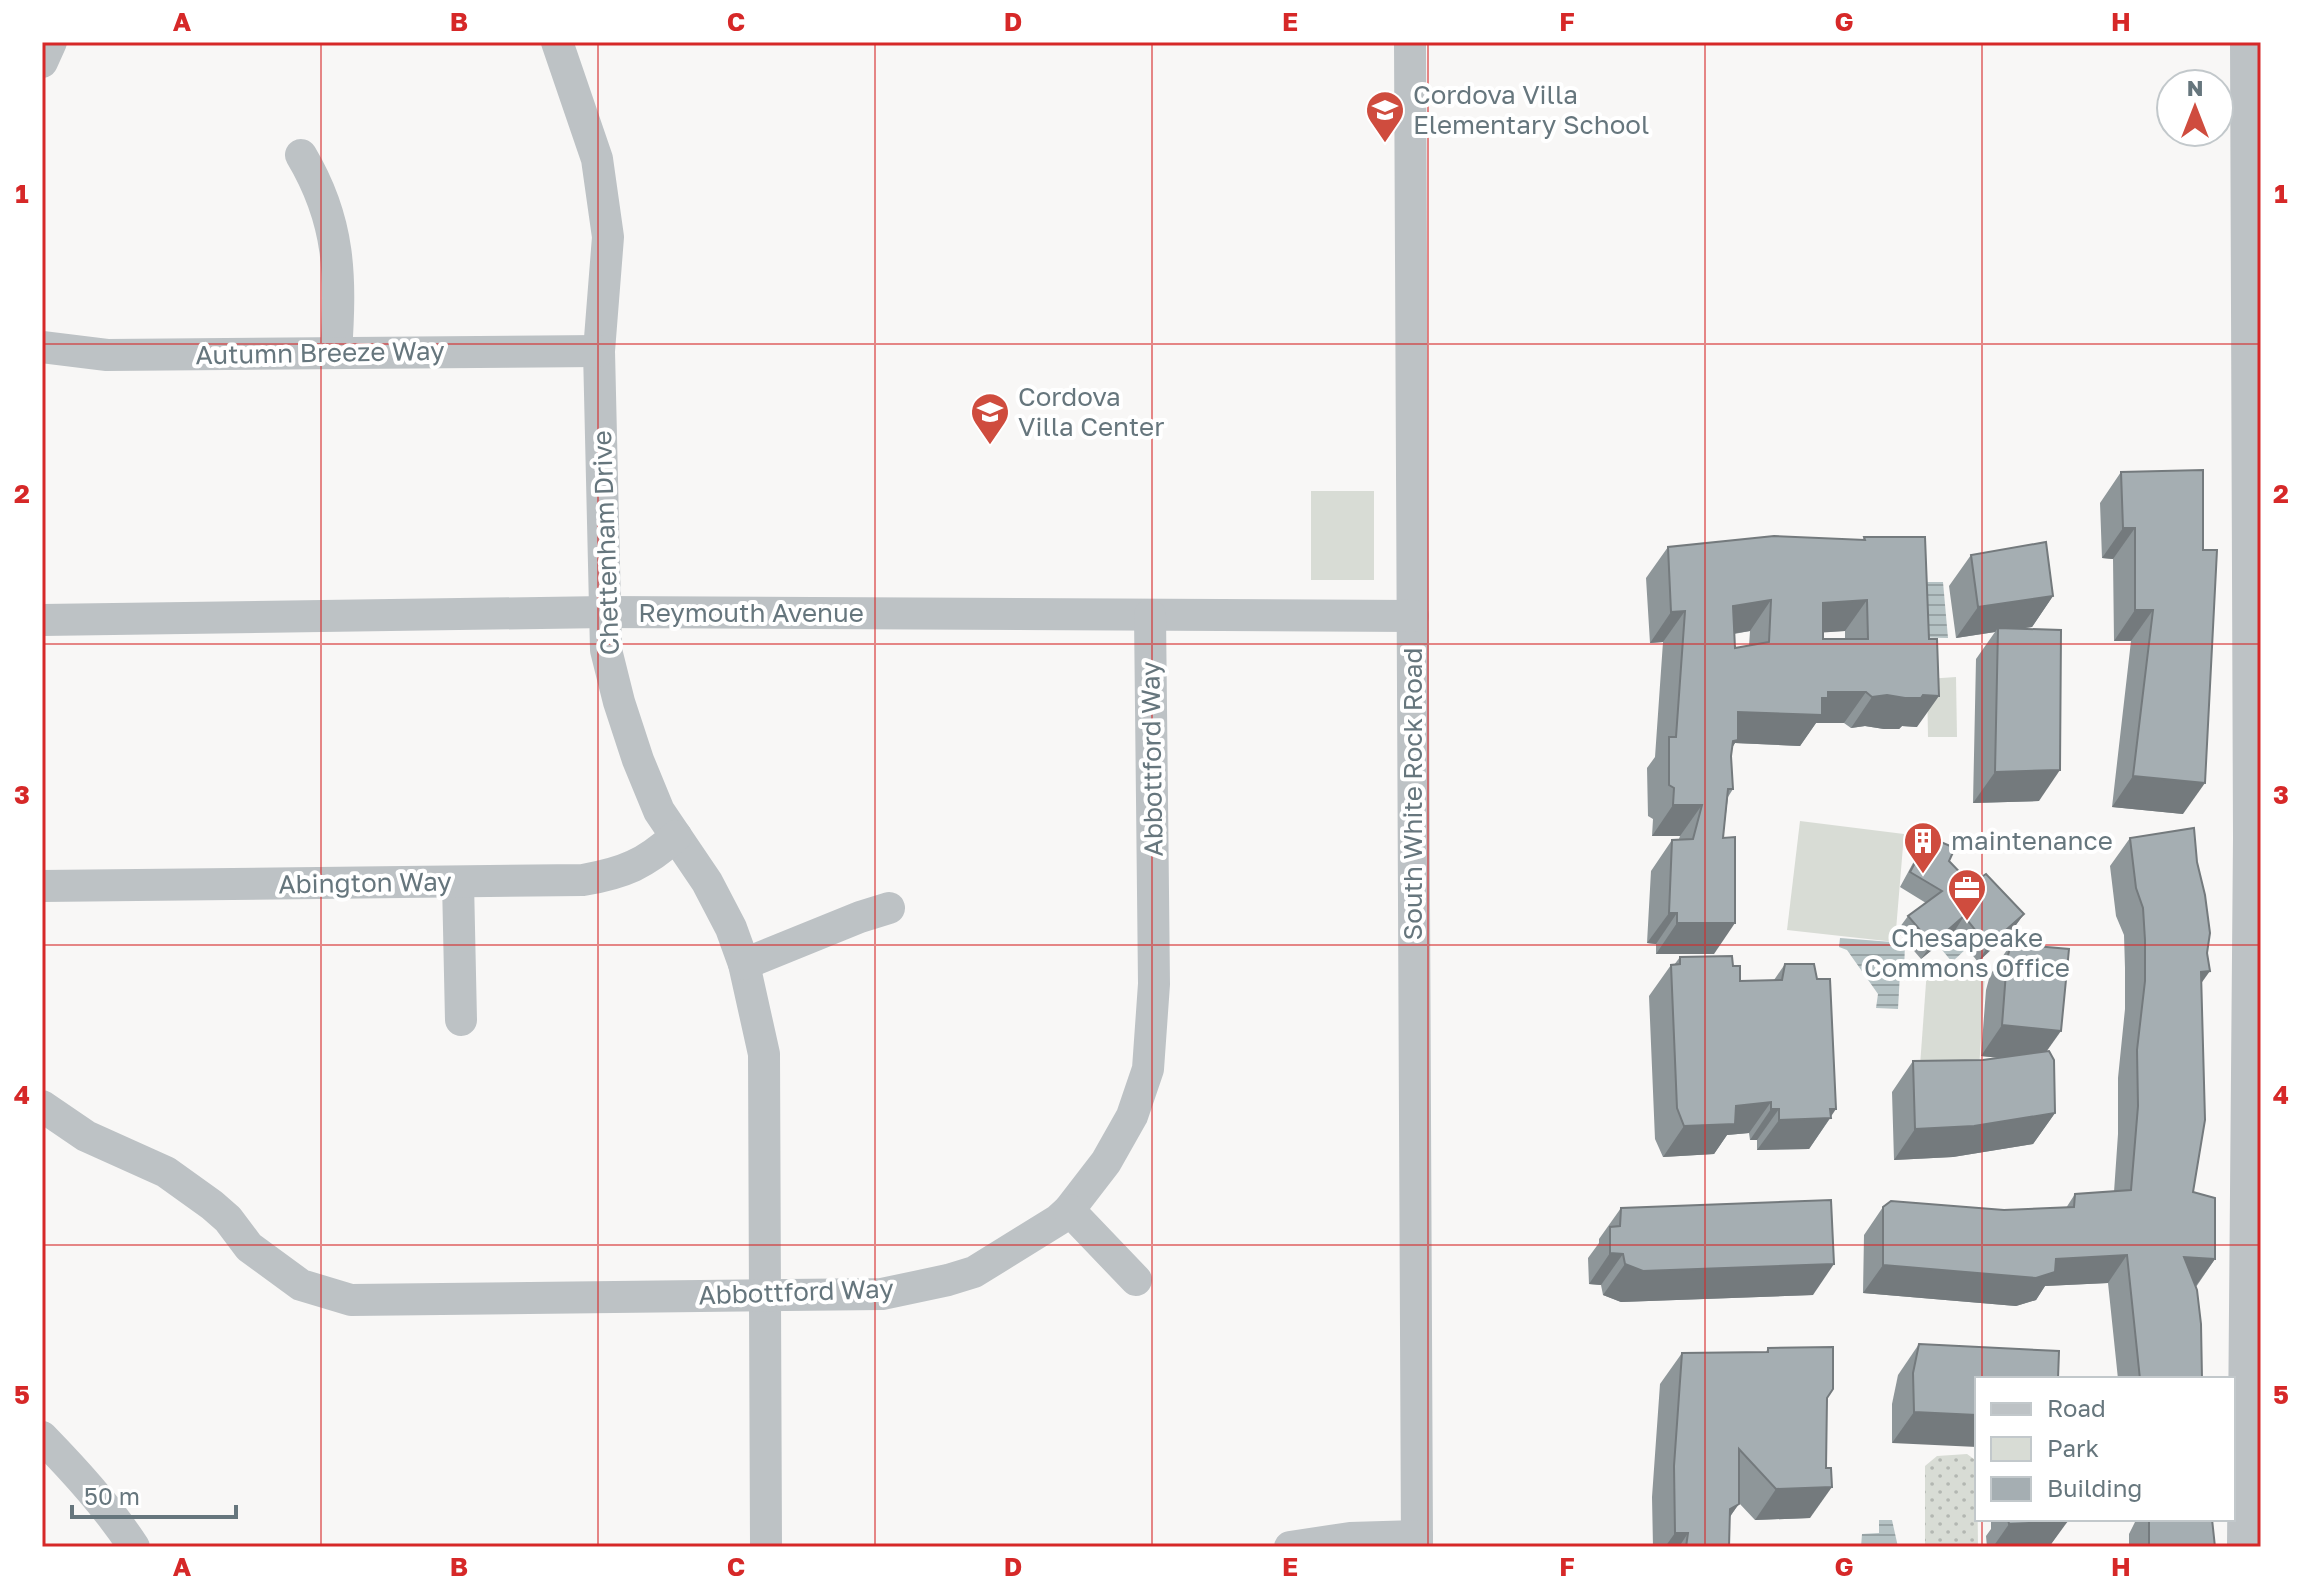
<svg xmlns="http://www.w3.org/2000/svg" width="2303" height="1589" viewBox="0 0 2303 1589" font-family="'Golos Text',sans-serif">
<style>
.green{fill:#d8dcd5}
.park{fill:url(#park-dots)}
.water{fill:url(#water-rules)}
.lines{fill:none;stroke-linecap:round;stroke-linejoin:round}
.minor{stroke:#bdc2c5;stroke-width:32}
.wall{fill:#8e9699;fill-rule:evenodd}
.shaded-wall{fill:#747a7d}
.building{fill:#a5aeb2;stroke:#747a7d;stroke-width:2;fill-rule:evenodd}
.grid{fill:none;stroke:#d62828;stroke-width:2;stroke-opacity:0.55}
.labels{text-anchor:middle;stroke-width:8;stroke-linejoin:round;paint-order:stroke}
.poi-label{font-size:26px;fill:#66767d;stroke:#fff;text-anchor:start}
.street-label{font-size:26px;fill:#66767d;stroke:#fff}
.neatline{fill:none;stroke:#d62828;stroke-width:3}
.grid-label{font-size:26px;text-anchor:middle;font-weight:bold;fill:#d62828}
</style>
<defs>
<pattern id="park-dots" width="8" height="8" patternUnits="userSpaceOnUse" patternTransform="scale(2)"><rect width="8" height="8" fill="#d8dcd5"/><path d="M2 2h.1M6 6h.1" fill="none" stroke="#b3b7b2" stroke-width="1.8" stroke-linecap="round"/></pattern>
<pattern id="water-rules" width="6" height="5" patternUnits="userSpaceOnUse" patternTransform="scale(2)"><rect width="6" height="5" fill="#b5c2c4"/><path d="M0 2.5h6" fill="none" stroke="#97a2a4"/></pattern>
</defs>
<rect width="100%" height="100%" fill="#f8f7f6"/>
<!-- green -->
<g class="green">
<rect x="1311" y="491" width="63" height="89"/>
<polygon points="1956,677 1957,737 1928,737 1927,679"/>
<polygon points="1800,821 1904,834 1895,942 1787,930"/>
<polygon points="1927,969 1985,974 1979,1070 1920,1066"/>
</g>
<!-- park -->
<polygon class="park" points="1967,1454 1974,1459 1977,1465 1978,1547 1925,1547 1925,1466 1937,1456"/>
<!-- water -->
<g class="water">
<polygon points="1917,582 1943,582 1948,638 1907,637"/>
<polygon points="1954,931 1967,948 1952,962 1938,945"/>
<polygon points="1840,938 1905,943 1904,973 1900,973 1898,1009 1876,1008 1878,994 1847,950 1839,947"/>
<polygon points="1879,1520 1892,1520 1898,1547 1861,1547 1862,1534 1879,1533"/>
</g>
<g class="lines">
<!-- minor -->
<g class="minor">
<polyline points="557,42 597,159 608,237 599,351 606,650 619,702 638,760 659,811 707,882 731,928 744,964 764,1054 766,1547"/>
<polyline points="1410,42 1417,1547"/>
<polyline points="42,62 51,42"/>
<path d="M301 155C341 222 341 277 336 353"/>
<polyline points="42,347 107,355 599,351"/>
<polyline points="42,620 606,612 1413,616"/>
<polyline points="458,882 461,1020"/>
<path d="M42 886 583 880C624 873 645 864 676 836"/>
<polyline points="744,964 860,917 889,908"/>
<polyline points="42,1106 86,1136 166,1172 212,1205 228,1219 249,1247 301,1285 351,1300 882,1294 948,1280 974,1272 1058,1220 1069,1210 1106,1162 1132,1116 1148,1069 1154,984 1150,615"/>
<polyline points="1069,1210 1136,1280"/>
<path d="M42 1437C76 1472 107 1506 134 1547"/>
<polyline points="1290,1547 1350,1538 1417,1536"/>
<polyline points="2243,1547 2249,838 2246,42"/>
</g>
</g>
<!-- wall -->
<g class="wall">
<polygon points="2203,470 2183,814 2112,807 2131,641 2114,641 2113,559 2102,558 2100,503 2121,472"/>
<path d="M1864 537 1917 727 1902 726 1899 729H1884L1865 726 1851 728 1844 723H1816L1800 746 1735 743 1732 748 1731 756 1733 789 1728 797 1723 838 1714 954H1656V944L1647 943 1651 871 1672 840 1679 839 1680 836H1652L1653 819 1648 816 1647 768 1655 757 1663 642 1650 643 1646 578 1668 547 1863 540ZM1750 631 1749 646 1735 648 1734 634ZM1845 631V639H1823V632Z"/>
<polygon points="1971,555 2053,596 2032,627 2017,629 2039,801 1973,803 1976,659 1995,632 1956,638 1949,586"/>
<polygon points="1929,837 1949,861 1971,884 2024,914 2013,929 1978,962 1954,932 1921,959 1897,931 1908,916 1926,903 1900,887 1919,852"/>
<polygon points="2130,838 2201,984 2193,1192 2215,1259 2196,1287 2202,1379 2118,1379 2108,1283 2045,1286 2036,1300 2016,1306 1863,1293 1864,1235 1883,1207 2004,1210 2066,1208 2075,1194 2114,1192 2118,1134 2118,1078 2125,1009 2125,968 2124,935 2116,916 2110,866"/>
<polygon points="2011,944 2046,1052 2055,1113 2033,1144 1953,1157 1894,1160 1892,1092 1913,1061 1983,1060 2001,1058 1981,1056 1986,990 1990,975"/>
<polygon points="1680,957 1733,966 1740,981 1774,980 1785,964 1831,1117 1809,1149 1757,1150 1757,1140 1750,1140 1749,1133 1727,1135 1714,1154 1663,1157 1655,1139 1649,996 1671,965 1674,965"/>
<polygon points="1621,1208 1813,1295 1621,1302 1603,1295 1601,1285 1589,1284 1588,1258 1599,1243 1599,1239"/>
<polygon points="1919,1344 2059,1351 1892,1443 1892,1404 1898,1375"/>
<polygon points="1768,1348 1827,1398 1810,1518 1755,1520 1739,1503 1730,1517 1729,1547 1653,1547 1652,1497 1660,1384 1682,1353 1766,1352"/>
<polygon points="1991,1519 2068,1519 2049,1547 1987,1547 1986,1536 1991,1529"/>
<polygon points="2134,1519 2212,1519 2215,1547 2129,1547 2129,1534 2135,1522"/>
</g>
<!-- shaded-wall -->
<g class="shaded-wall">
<polygon points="2123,528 2135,528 2113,559 2102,558"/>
<polygon points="2053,596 2032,627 1998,632 1998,628 1995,632 1956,638 1978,607"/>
<polygon points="1771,600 1750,631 1711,637 1733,606"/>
<polygon points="1867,600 1845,631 1801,634 1823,603"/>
<polygon points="2135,610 2153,610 2131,641 2114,641"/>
<polygon points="1685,611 1663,642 1650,643 1671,612"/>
<polygon points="1828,692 1866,692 1844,723 1816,723 1800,746 1735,743 1716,771 1738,712"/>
<polygon points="1887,695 1923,695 1939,696 1917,727 1902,726 1899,729 1884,729 1865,726 1851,728 1872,697"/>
<polygon points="2060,770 2039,801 1973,803 1995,772"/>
<polygon points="2133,776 2205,783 2183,814 2112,807"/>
<polygon points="1673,805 1702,805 1680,836 1652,836"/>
<polygon points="1669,913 1677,913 1656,944 1647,943"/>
<polygon points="2024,914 2013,929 1978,962 1988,946"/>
<polygon points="1964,916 1954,932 1921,959 1932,944"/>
<polygon points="1677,923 1735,923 1714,954 1656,954"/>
<polygon points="2210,971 2190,999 2201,972"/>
<polygon points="2002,1025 2061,1031 2039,1062 1981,1056"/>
<polygon points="1771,1102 1749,1133 1727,1135 1714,1154 1663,1157 1684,1126 1736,1106"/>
<polygon points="1771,1109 1779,1109 1757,1140 1750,1140"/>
<polygon points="1830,1109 1836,1109 1809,1149 1757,1150 1779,1120"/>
<polygon points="2055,1113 2033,1144 1953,1157 1894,1160 1915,1129"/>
<polygon points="1610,1253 1623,1254 1601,1285 1589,1284"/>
<polygon points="2127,1255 2108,1283 2045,1286 2036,1300 2016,1306 1863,1293 1883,1265 2056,1259"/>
<polygon points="2184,1257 2215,1259 2195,1287"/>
<polygon points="1625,1264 1834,1264 1813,1295 1621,1302 1603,1295"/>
<polygon points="1914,1412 1977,1415 1977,1447 1892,1443"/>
<polygon points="1832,1487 1810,1518 1755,1520 1776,1489"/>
<polygon points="1739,1504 1717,1534 1730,1509"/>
<polygon points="2068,1521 2049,1547 1993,1547 2009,1524"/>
<polygon points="1675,1533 1688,1533 1679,1547 1665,1547"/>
</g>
<!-- building -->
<g class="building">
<polygon points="2203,470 2203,550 2217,550 2205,783 2133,776 2153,610 2135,610 2135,528 2123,528 2121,472"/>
<path d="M1774 536 1865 540 1864 537H1925L1929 639H1937L1939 696 1923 695 1921 698H1905L1887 695 1872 697 1866 692H1828V698H1822V715L1738 712V740L1733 741 1731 756 1733 789H1728L1723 838 1735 837V923H1677V913H1669L1672 840 1693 839 1702 805H1673L1674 788 1669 785V737H1676L1685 611 1671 612 1668 547ZM1771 600 1769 642 1735 648 1733 606ZM1867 600 1868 639H1823V603Z"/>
<polygon points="2046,542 2053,596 1978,607 1971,555"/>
<polygon points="1998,628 2061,630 2060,770 1995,772"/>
<polygon points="2194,828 2197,862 2205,895 2210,933 2207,953 2210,971 2201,972 2205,1120 2193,1192 2215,1198 2215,1259 2184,1257 2197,1290 2201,1324 2202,1379 2140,1379 2127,1255 2056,1259 2055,1272 2036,1278 1883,1265 1883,1207 1891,1201 2004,1210 2074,1207 2075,1194 2131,1190 2138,1106 2137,1050 2145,981 2145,940 2143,908 2136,888 2130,838"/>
<polygon points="1929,837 1955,848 1949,861 1971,884 1986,874 2024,914 1988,946 1964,916 1932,944 1908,916 1942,891 1910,872"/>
<polygon points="2011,944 2069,949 2061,1031 2002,1025 2007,959"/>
<polygon points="1732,956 1733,966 1740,966 1740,981 1782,980 1785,964 1814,964 1817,979 1830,979 1836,1109 1830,1109 1831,1118 1779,1120 1779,1109 1771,1109 1771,1102 1736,1106 1735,1124 1684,1126 1677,1108 1671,965 1680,964 1680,957"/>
<polygon points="2049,1051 2054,1060 2055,1113 1974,1126 1915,1129 1913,1061 1983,1060"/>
<polygon points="1831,1200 1834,1264 1643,1271 1625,1264 1623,1254 1610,1253 1610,1227 1620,1226 1621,1208"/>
<polygon points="1919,1344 2059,1351 2058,1379 1977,1379 1977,1415 1914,1412 1913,1373"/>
<polygon points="1833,1347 1833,1389 1827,1398 1826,1468 1831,1468 1832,1487 1776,1489 1739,1449 1739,1504 1730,1509 1729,1547 1686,1547 1688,1533 1675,1533 1674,1466 1682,1353 1768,1352 1768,1348"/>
<polygon points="2008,1519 2068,1519 2068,1521 2009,1524"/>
<polygon points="2149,1519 2212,1519 2215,1547 2149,1547"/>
</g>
<!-- grid -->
<path class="grid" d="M321 42V1547M598 42V1547M875 42V1547M1152 42V1547M1428 42V1547M1705 42V1547M1982 42V1379M42 344H2261M42 644H2261M42 945H2261M42 1245H2261M1982 1519V1547"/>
<!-- icons -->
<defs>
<symbol id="school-pin" viewBox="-11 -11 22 30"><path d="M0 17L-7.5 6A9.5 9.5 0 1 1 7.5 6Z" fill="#cf4c3e" stroke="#fff"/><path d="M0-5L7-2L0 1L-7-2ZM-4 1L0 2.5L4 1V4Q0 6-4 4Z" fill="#fff"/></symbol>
<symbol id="building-pin" viewBox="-11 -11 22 30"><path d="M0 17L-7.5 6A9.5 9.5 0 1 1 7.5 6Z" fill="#cf4c3e" stroke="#fff"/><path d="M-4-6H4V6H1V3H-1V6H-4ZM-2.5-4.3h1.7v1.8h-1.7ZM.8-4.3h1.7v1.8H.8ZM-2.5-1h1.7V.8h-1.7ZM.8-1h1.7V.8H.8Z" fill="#fff"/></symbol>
<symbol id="office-pin" viewBox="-11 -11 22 30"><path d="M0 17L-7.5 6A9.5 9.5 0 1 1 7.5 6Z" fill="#cf4c3e" stroke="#fff"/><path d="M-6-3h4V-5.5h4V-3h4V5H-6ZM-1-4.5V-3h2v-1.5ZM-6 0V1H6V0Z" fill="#fff"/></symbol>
</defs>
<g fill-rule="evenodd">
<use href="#school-pin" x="1363" y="88" width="44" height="60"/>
<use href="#school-pin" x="968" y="390" width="44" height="60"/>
<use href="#building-pin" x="1901" y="819" width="44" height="60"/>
<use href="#office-pin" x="1945" y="866" width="44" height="60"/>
</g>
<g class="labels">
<!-- poi labels -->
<g class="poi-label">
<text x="1413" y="104">Cordova Villa<tspan x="1413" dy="30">Elementary School</tspan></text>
<text x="1018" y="406">Cordova<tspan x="1018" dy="30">Villa Center</tspan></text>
<text x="1951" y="850">maintenance</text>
<text x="1967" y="947" text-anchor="middle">Chesapeake<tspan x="1967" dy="30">Commons Office</tspan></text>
</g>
<!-- street labels -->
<g class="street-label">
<text transform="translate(320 353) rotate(-1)" y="9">Autumn Breeze Way</text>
<text transform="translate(606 543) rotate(-92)" y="9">Chettenham Drive</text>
<text x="751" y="622">Reymouth Avenue</text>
<text transform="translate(1152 759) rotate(-91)" y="9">Abbottford Way</text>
<text transform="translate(1413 794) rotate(-90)" y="9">South White Rock Road</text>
<text transform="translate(365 883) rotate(-1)" y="9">Abington Way</text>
<text transform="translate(796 1292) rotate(-2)" y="9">Abbottford Way</text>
</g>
</g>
<!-- border -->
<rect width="2303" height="1589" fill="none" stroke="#ffffff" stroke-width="88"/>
<!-- legend -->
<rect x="1975" y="1377" width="260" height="144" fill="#ffffff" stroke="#c2c8cb" stroke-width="2"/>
<rect x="1991" y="1403" width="40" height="12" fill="#bdc2c5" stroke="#c2c8cb" stroke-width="2"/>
<text x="2047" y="1417" font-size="24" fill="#66767d">Road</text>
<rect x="1991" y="1437" width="40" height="24" fill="#d8dcd5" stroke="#c2c8cb" stroke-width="2"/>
<text x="2047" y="1457" font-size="24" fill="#66767d">Park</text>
<rect x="1991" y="1477" width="40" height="24" fill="#a5aeb2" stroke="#c2c8cb" stroke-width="2"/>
<text x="2047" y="1497" font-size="24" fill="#66767d">Building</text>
<!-- north arrow -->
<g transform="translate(2195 108)"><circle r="38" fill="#ffffff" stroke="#c2c8cb" stroke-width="2"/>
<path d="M0-6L14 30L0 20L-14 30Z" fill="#cf4c3e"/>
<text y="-12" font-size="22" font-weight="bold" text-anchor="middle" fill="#66767d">N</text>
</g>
<!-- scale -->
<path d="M72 1505v12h164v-12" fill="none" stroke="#66767d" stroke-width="4"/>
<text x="84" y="1505" font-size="24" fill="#66767d" stroke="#ffffff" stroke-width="6" paint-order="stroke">50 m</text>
<rect x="44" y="44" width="2215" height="1501" class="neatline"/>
<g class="grid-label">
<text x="182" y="31">A</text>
<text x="459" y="31">B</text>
<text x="736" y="31">C</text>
<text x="1013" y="31">D</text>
<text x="1290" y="31">E</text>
<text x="1567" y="31">F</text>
<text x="1844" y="31">G</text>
<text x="2121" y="31">H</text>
<text x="22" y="203">1</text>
<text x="2281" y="203">1</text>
<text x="22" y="503">2</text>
<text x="2281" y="503">2</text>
<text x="22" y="804">3</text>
<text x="2281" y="804">3</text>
<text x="22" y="1104">4</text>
<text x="2281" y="1104">4</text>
<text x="22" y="1404">5</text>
<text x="2281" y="1404">5</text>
<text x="182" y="1576">A</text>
<text x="459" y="1576">B</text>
<text x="736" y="1576">C</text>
<text x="1013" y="1576">D</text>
<text x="1290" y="1576">E</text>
<text x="1567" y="1576">F</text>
<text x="1844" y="1576">G</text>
<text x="2121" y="1576">H</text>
</g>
</svg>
